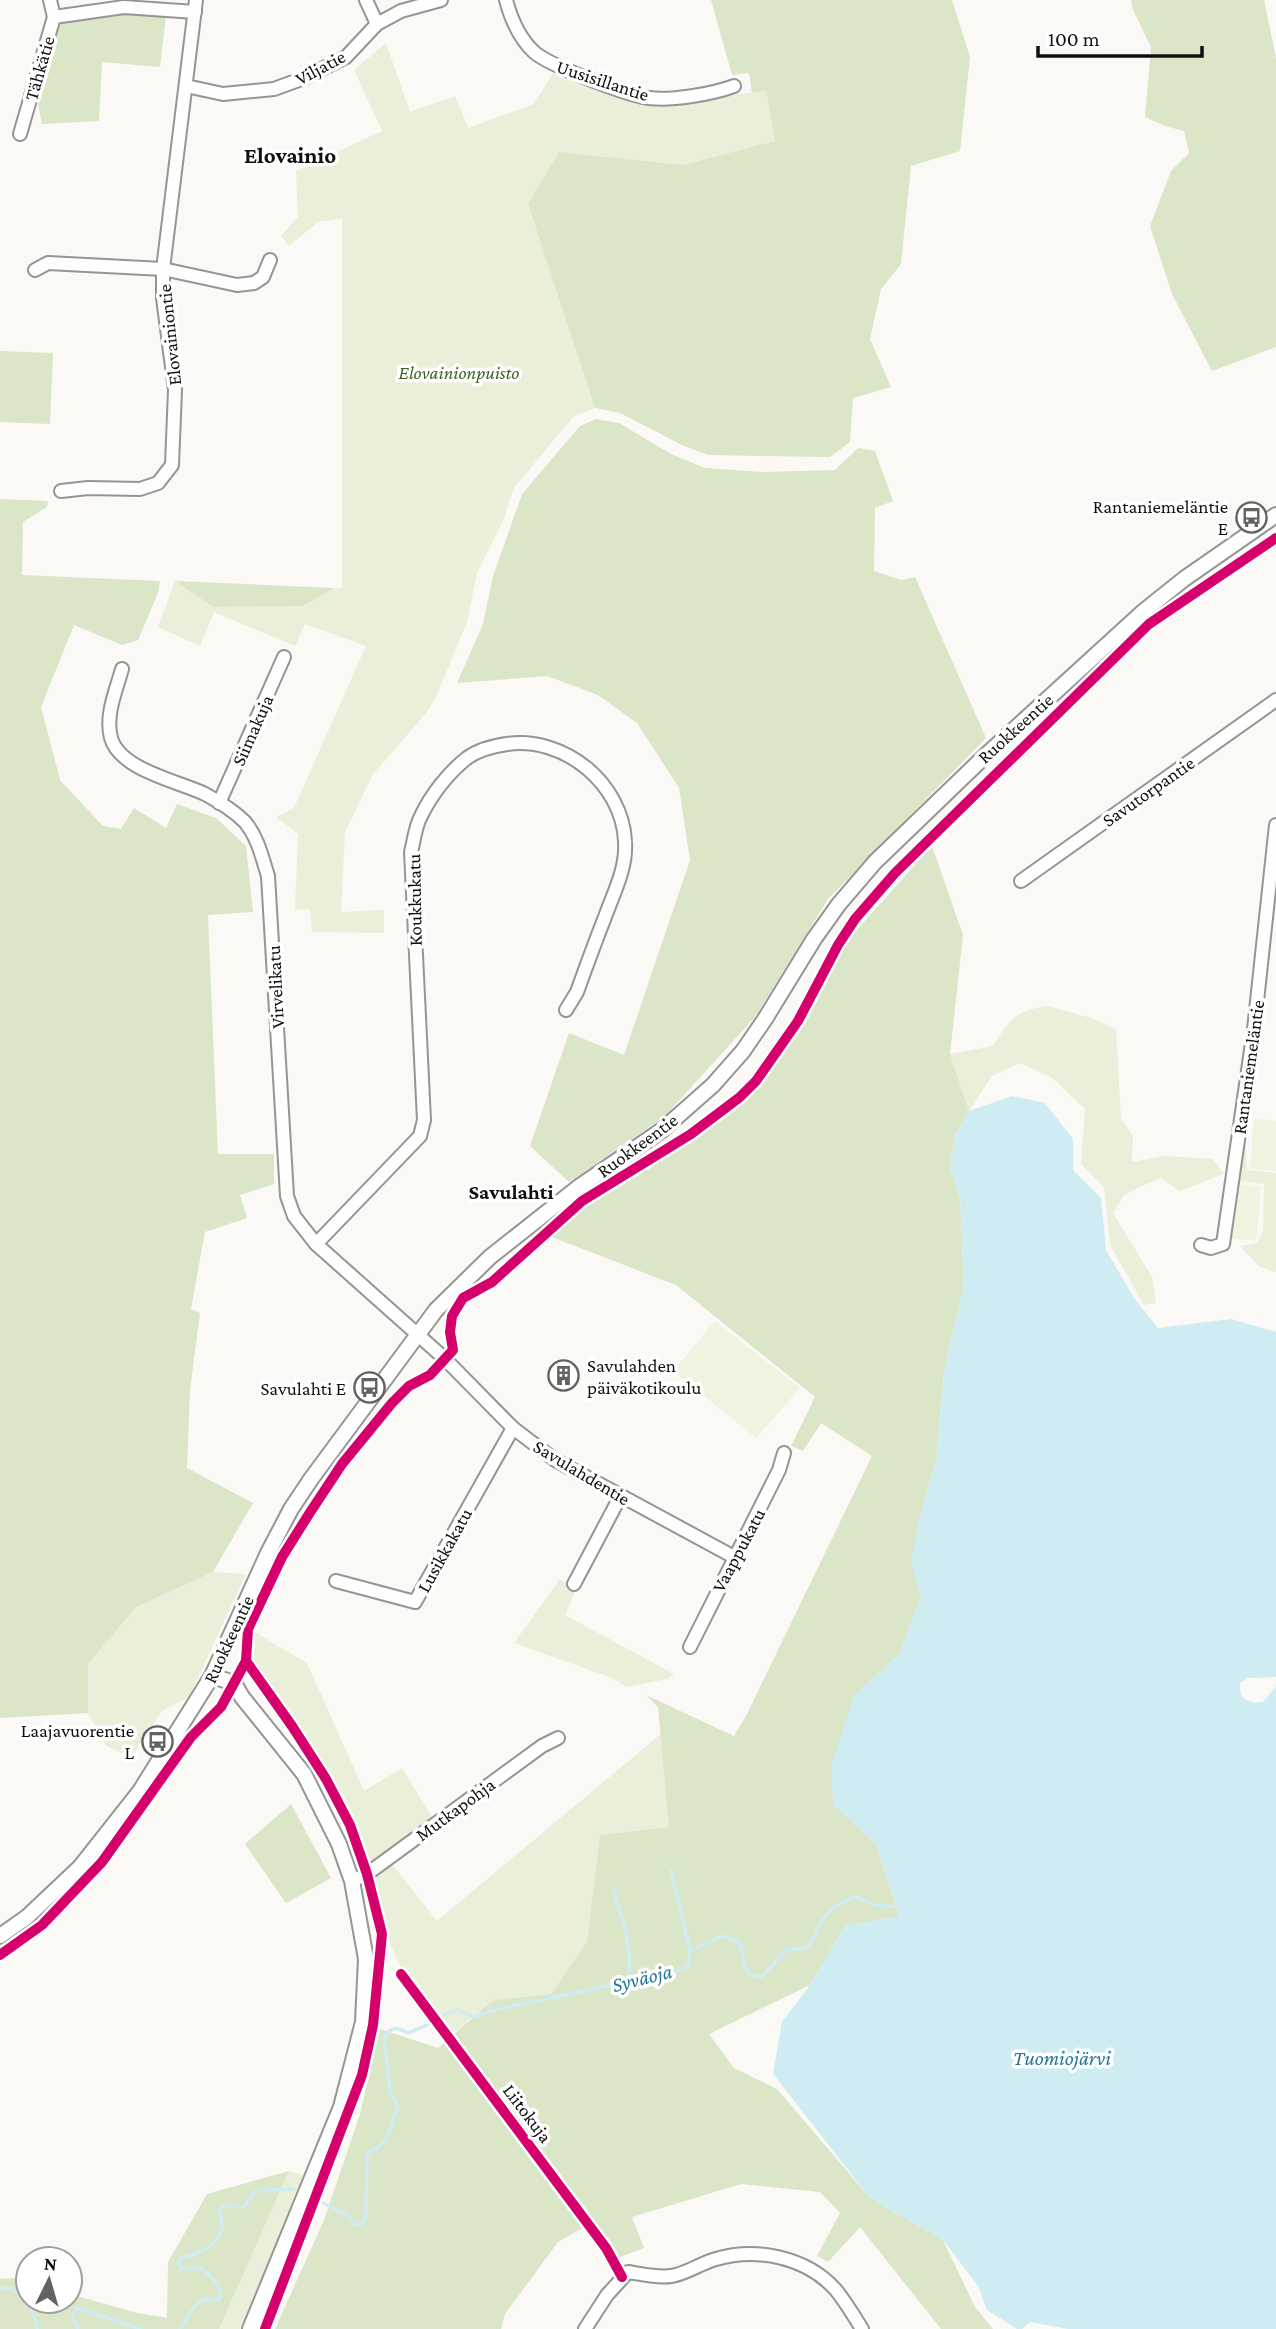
<svg xmlns="http://www.w3.org/2000/svg" width="1276" height="2329" viewBox="0 0 1276 2329" font-family="'Crimson Pro',serif">
<style>
.green{fill:#e9efd8}
.forest{fill:#dbe5c7}
.pitch{fill:#f1f3e1}
.water{fill:#cfecf2}
.lines{fill:none;stroke-linecap:round;stroke-linejoin:round}
.stream{stroke:#cfecf2;stroke-width:3.5}
.minor-casing{stroke:#969594;stroke-width:16}
.tertiary-casing{stroke:#969594;stroke-width:18}
.minor{stroke:#fefefe;stroke-width:12}
.tertiary{stroke:#fefefe;stroke-width:14}
.cycleway-casing{stroke:#fff;stroke-width:15}
.cycleway{stroke:#d6006c;stroke-width:10}
.labels{text-anchor:middle;stroke-width:7;stroke-linejoin:round;paint-order:stroke}
.street-label{font-size:19px;fill:#101010;stroke:#fff}
.park-label{font-size:19px;font-style:italic;fill:#3c6225;stroke:#fff}
.poi-label{font-size:19px;fill:#101010;stroke:#fff;text-anchor:end}
.neighbourhood-label{font-size:21px;font-weight:bold;fill:#101010;stroke:#fff}
.water-label{font-size:21px;font-style:italic;fill:#237797;stroke:#fff}
.quarter-label{font-size:23px;font-weight:bold;fill:#101010;stroke:#fff}
</style>
<rect width="100%" height="100%" fill="#fbf9f6"/>
<!-- green -->
<g class="green">
<polygon points="386,43 410,112 455,96 468,128 534,104 553,73 649,104 766,91 775,141 683,165 559,152 528,204 595,408 573,417 513,489 504,519 477,573 467,622 436,697 427,712 373,774 345,832 341,912 384,910 384,933 312,932 310,909 295,910 298,834 276,817 294,808 366,646 305,624 295,646 214,612 200,646 158,627 175,581 213,607 303,606 335,588 342,588 342,218 318,222 289,246 281,236 298,217 296,171 382,131 354,70"/>
<path d="M1048 1006 1091 1018 1116 1029 1121 1118 1133 1136 1132 1162 1165 1156 1213 1159 1224 1174 1179 1191 1161 1177 1124 1195 1113 1213 1152 1277 1156 1303 1144 1305 1110 1245 1104 1187 1081 1164 1085 1109 1051 1077 1020 1063 992 1076 969 1111 950 1054 993 1046C1010 1019 1014 1011 1048 1006Z"/>
<polygon points="1244,1123 1247,1170 1276,1173 1276,1272 1260,1267 1240,1246 1257,1243 1263,1232 1264,1184 1239,1181 1236,1171"/>
<polygon points="213,1572 246,1574 189,1697 162,1711 131,1757 106,1746 88,1713 88,1664 136,1607"/>
<polygon points="560,1579 576,1590 565,1615 674,1674 667,1679 626,1687 612,1678 514,1643"/>
<polygon points="251,1630 307,1663 364,1791 402,1768 433,1819 370,1865 345,1805 293,1720 248,1660"/>
<polygon points="661,1734 670,1827 600,1835 587,1942 551,1994 493,2000 450,2036 403,1973 385,1932 372,1877 391,1863 437,1921"/>
<polygon points="289,2171 303,2175 240,2329 219,2329"/>
</g>
<!-- forest -->
<g class="forest">
<polygon points="711,0 952,0 970,57 960,151 911,166 901,264 881,289 870,339 891,387 853,398 850,442 830,457 708,455 682,445 620,413 595,408 528,204 559,152 683,165 775,141 766,91 752,93 749,73 732,75"/>
<polygon points="1131,0 1264,0 1276,58 1276,347 1212,371 1172,294 1150,226 1171,171 1189,153 1184,131 1165,126 1145,117 1151,47 1133,10"/>
<polygon points="125,12 166,15 160,67 102,62 99,121 42,124 37,99 58,23"/>
<polygon points="0,351 53,353 50,424 0,422"/>
<polygon points="596,419 619,423 671,454 705,468 762,472 835,470 858,448 875,451 893,501 875,508 874,571 901,580 915,577 986,738 828,899 755,1017 665,1116 569,1182 530,1146 569,1033 624,1055 690,860 679,788 637,723 598,695 547,676 457,683 483,624 493,576 522,494 580,426"/>
<polygon points="0,499 48,501 47,507 23,522 22,575 160,581 158,593 138,640 122,645 74,625 41,707 60,780 103,826 121,829 134,808 166,828 177,804 216,818 246,846 253,912 208,915 218,1154 274,1154 274,1184 240,1195 247,1218 205,1232 191,1309 200,1313 190,1390 187,1468 253,1503 213,1572 136,1607 88,1664 88,1713 0,1718"/>
<polygon points="175,581 335,588 303,606 213,607"/>
<polygon points="932,846 963,935 950,1054 969,1111 955,1136 950,1167 960,1197 964,1285 944,1371 936,1460 919,1521 912,1563 921,1597 900,1653 854,1696 833,1804 876,1844 900,1917 845,1926 810,1985 709,2034 734,2068 777,2089 870,2198 943,2240 975,2307 993,2329 941,2329 860,2227 828,2262 817,2256 840,2213 820,2192 741,2184 632,2217 644,2248 618,2258 593,2222 558,2242 505,2314 501,2329 275,2329 324,2220 360,2114 380,2029 438,2048 493,2000 551,1994 587,1942 600,1835 669,1827 658,1707 646,1695 734,1736 747,1714 872,1456 821,1423 803,1451 791,1446 815,1397 676,1285 549,1236 589,1203 744,1103 801,1025 844,944"/>
<polygon points="291,1804 331,1878 286,1903 245,1844"/>
<polygon points="289,2171 219,2329 0,2329 0,2279 13,2278 28,2282 28,2301 70,2301 70,2294 137,2313 167,2318 168,2262 207,2194"/>
</g>
<!-- pitch -->
<g class="pitch">
<polygon points="1254,1118 1276,1121 1276,1171 1250,1169"/>
<polygon points="1234,1184 1261,1187 1256,1241 1230,1238"/>
<polygon points="715,1321 800,1388 756,1438 673,1371"/>
</g>
<!-- water -->
<path class="water" d="M1012 1096 1045 1103 1073 1139V1170L1101 1198 1106 1250 1134 1298 1158 1328 1231 1319 1276 1332V1677L1248 1678 1240 1683C1238 1699 1248 1704 1263 1702L1276 1686V2329H1068L1030 2322 1022 2329H1017L987 2310 978 2286 943 2240 870 2198 773 2074 782 2022 810 1985 845 1925 900 1916 876 1844 833 1804 831 1766 854 1696 900 1653 921 1597 911 1563 919 1521 936 1460 944 1371 964 1285 960 1197 950 1167 955 1136 969 1111Z"/>
<g class="lines">
<!-- stream -->
<g class="stream">
<polyline points="671,1870 690,1951"/>
<polyline points="614,1891 625,1928 629,1952 629,1980"/>
<path d="M440 2016 457 2010 474 2017 490 2011 676 1971 688 1966 690 1951 723 1936 739 1942 746 1968 751 1976 761 1977 787 1950C792 1949 800 1950 804 1948 815 1944 815 1932 820 1924 828 1910 840 1902 856 1897L875 1905 897 1907"/>
<path d="M323 2203 349 2216 353 2223 361 2225 366 2218 367 2153C391 2145 389 2126 398 2106L390 2091 384 2037C392 2026 396 2027 408 2033L427 2025"/>
<path d="M0 2288C4 2289 8 2288 12 2289 25 2295 37 2316 37 2329"/>
<polyline points="78,2329 72,2314 77,2308 141,2329"/>
<path d="M180 2329 194 2307 204 2299 219 2300C224 2284 210 2276 199 2267L181 2269 179 2263 181 2258C201 2253 213 2248 223 2229L219 2209 223 2206 244 2207 255 2191 292 2189"/>
</g>
<defs>
<g id="minor">
<polyline points="50,0 54,17"/>
<polyline points="366,0 377,24"/>
<path d="M506 0C511 19 519 38 534 52 548 65 629 96 649 98 671 101 713 94 734 86"/>
<polyline points="186,86 223,94 274,89 304,78 346,57 377,24 401,11 441,0"/>
<polyline points="20,134 54,17 124,7 195,12"/>
<polyline points="35,270 48,263 163,269 237,285 254,283 263,277 270,260"/>
<polyline points="61,491 88,488 140,489 158,483 172,465 175,390 163,298 163,269 196,0"/>
<path d="M122 669C116 691 105 715 111 738 120 770 178 781 205 794 218 801 235 812 245 822 258 838 262 857 268 876L287 1196 294 1216 316 1244 444 1358 513 1428 555 1460 734 1557"/>
<polyline points="219,803 284,657"/>
<polyline points="1021,881 1276,700"/>
<path d="M316 1244 420 1136 424 1120 411 852C414 841 415 827 421 816 431 795 448 773 467 758 478 750 493 746 507 744 564 736 622 783 625 841 627 868 614 892 605 917 595 942 586 967 577 992L566 1010"/>
<polyline points="1201,1245 1211,1248 1223,1244 1254,1029 1276,825"/>
<polyline points="336,1581 415,1602 513,1428"/>
<polyline points="574,1584 620,1497"/>
<polyline points="690,1647 779,1470 784,1453"/>
<polyline points="352,1881 367,1874 542,1746 558,1738"/>
<path d="M585 2329 607 2295 628 2272C642 2274 657 2278 671 2276 686 2274 701 2263 716 2259 756 2247 806 2257 835 2289 845 2301 854 2316 862 2329"/>
</g>
<g id="tertiary">
<polyline points="212,1676 234,1683 242,1697 304,1774 339,1844 352,1881 366,1959 363,2022 341,2107 250,2329"/>
<polyline points="0,1936 27,1917 80,1867 140,1791 212,1676 268,1553 291,1509 311,1479 436,1310 490,1257 580,1186 662,1130 713,1085 743,1051 765,1019 814,939 839,904 875,862 984,757 1144,611 1184,579 1276,515"/>
</g>
</defs>
<!-- minor casing -->
<use href="#minor" class="minor-casing"/>
<!-- tertiary casing -->
<use href="#tertiary" class="tertiary-casing"/>
<!-- minor -->
<use href="#minor" class="minor"/>
<!-- tertiary -->
<use href="#tertiary" class="tertiary"/>
<defs>
<g id="cycleway">
<polyline points="246,1661 292,1726 326,1779 350,1825 367,1874 382,1934 373,2025 362,2075 265,2329"/>
<polyline points="0,1955 42,1925 102,1862 191,1737 221,1707 246,1661 248,1629 282,1557 309,1514 342,1464 392,1403 409,1386 430,1375 453,1350 450,1332 452,1316 463,1298 492,1282 582,1201 691,1134 740,1097 756,1081 798,1021 838,945 855,919 895,873 1149,624 1276,538"/>
<polyline points="401,1974 606,2248 622,2277"/>
</g>
</defs>
<!-- cycleway casing -->
<use href="#cycleway" class="cycleway-casing"/>
<!-- cycleway -->
<use href="#cycleway" class="cycleway"/>
</g>
<!-- icons -->
<defs>
<symbol id="bus-ring" viewBox="-11 -11 22 22"><circle r="9.5" fill="#fff" stroke="#626260" stroke-width="1.5"/><path d="M-5-6H5V4H4V6H2V4H-2V6H-4V4H-5ZM-3.5-4V0h7V-4ZM-3.5 1.2v1.5H-2V1.2ZM2 1.2v1.5H3.5V1.2Z" fill="#626260"/></symbol>
<symbol id="building-ring" viewBox="-11 -11 22 22"><circle r="9.5" fill="#fff" stroke="#626260" stroke-width="1.5"/><path d="M-4-6H4V6H1V3H-1V6H-4ZM-2.5-4.3h1.7v1.8h-1.7ZM.8-4.3h1.7v1.8H.8ZM-2.5-1h1.7V.8h-1.7ZM.8-1h1.7V.8H.8Z" fill="#626260"/></symbol>
</defs>
<g fill-rule="evenodd">
<use href="#bus-ring" x="1234" y="500" width="35" height="35"/>
<use href="#building-ring" x="546" y="1358" width="35" height="35"/>
<use href="#bus-ring" x="352" y="1370" width="35" height="35"/>
<use href="#bus-ring" x="140" y="1724" width="35" height="35"/>
</g>
<g class="labels">
<!-- street labels -->
<g class="street-label">
<text transform="translate(320 67) rotate(-28)" y="7">Viljatie</text>
<text transform="translate(39 68) rotate(-74)" y="7">Tähkätie</text>
<text transform="translate(603 80) rotate(18)" y="7">Uusisillantie</text>
<text transform="translate(169 335) rotate(-96)" y="7">Elovainiontie</text>
<text transform="translate(1015 728) rotate(-42)" y="7">Ruokkeentie</text>
<text transform="translate(252 730) rotate(-66)" y="7">Siimakuja</text>
<text transform="translate(1148 791) rotate(-35)" y="7">Savutorpantie</text>
<text transform="translate(414 900) rotate(-91)" y="7">Koukkukatu</text>
<text transform="translate(275 987) rotate(-93)" y="7">Virvelikatu</text>
<text transform="translate(1248 1067) rotate(-82)" y="7">Rantaniemeläntie</text>
<text transform="translate(637 1145) rotate(-36)" y="7">Ruokkeentie</text>
<text transform="translate(582 1472) rotate(31)" y="7">Savulahdentie</text>
<text transform="translate(444 1550) rotate(-61)" y="7">Lusikkakatu</text>
<text transform="translate(738 1550) rotate(-62)" y="7">Vaappukatu</text>
<text transform="translate(228 1639) rotate(-65)" y="7">Ruokkeentie</text>
<text transform="translate(455 1809) rotate(-36)" y="7">Mutkapohja</text>
<text transform="translate(528 2113) rotate(53)" y="7">Liitokuja</text>
</g>
<!-- park labels -->
<g class="park-label">
<text x="459" y="379">Elovainionpuisto</text>
</g>
<!-- poi labels -->
<g class="poi-label">
<text x="1228" y="513">Rantaniemeläntie<tspan x="1228" dy="22">E</tspan></text>
<text x="587" y="1372" text-anchor="start">Savulahden<tspan x="587" dy="22">päiväkotikoulu</tspan></text>
<text x="346" y="1395">Savulahti E</text>
<text x="134" y="1737">Laajavuorentie<tspan x="134" dy="22">L</tspan></text>
</g>
<!-- neighbourhood labels -->
<g class="neighbourhood-label">
<text x="511" y="1199">Savulahti</text>
</g>
<!-- water labels -->
<g class="water-label">
<text transform="translate(642 1978) rotate(-14)" y="7">Syväoja</text>
<text x="1062" y="2065">Tuomiojärvi</text>
</g>
<!-- quarter labels -->
<g class="quarter-label">
<text x="290" y="163">Elovainio</text>
</g>
</g>
<!-- north arrow -->
<g transform="translate(49 2280) rotate(5)"><circle r="33" fill="#ffffff" stroke="#9f9f9f" stroke-width="2"/>
<path d="M0-5L12 26L0 18L-12 26Z" fill="#626260"/>
<text y="-10" font-size="19" font-weight="bold" text-anchor="middle" fill="#101010">N</text>
</g>
<!-- scale -->
<path d="M1038 46v10h164v-10" fill="none" stroke="#101010" stroke-width="3.5"/>
<text x="1048" y="46" font-size="21" fill="#101010" stroke="#ffffff" stroke-width="5" paint-order="stroke">100 m</text>
</svg>
